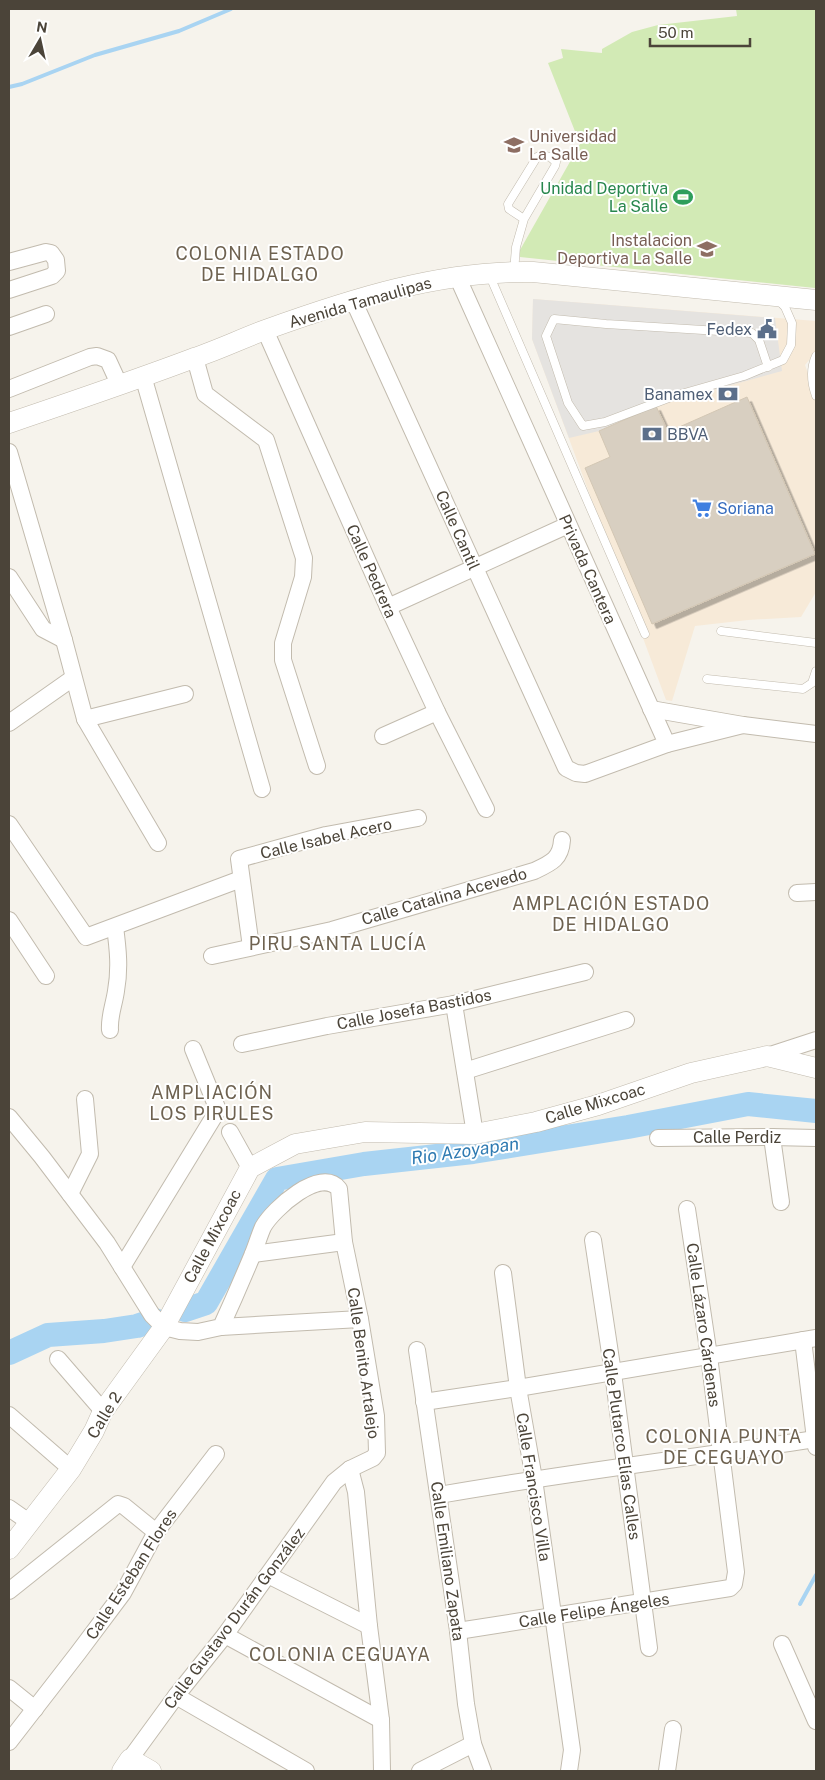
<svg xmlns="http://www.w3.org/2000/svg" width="825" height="1780" viewBox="0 0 825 1780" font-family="'Public Sans',sans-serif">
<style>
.commercial{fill:#f7ead8}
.green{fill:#d2eab5}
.parking{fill:#e5e3e0}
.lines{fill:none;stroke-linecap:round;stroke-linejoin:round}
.stream{stroke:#a9d4f2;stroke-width:4}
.river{stroke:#a9d4f2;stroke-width:24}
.building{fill:#d8cfc1;stroke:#d3c7b4;filter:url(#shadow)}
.service-casing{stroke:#c2bbae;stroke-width:9}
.minor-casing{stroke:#c2bbae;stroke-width:18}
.tertiary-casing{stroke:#c2bbae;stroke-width:21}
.service{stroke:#fff;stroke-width:8}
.minor{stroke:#fff;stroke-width:16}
.tertiary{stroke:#fff;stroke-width:20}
.labels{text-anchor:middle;stroke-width:4;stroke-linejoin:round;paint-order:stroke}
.education-label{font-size:16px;fill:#785e54;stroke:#fff;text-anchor:start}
.leisure-label{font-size:16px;fill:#27864d;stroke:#fff;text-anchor:end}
.street-label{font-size:16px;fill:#4b4439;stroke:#fff}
.service-label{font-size:16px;fill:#4e5e75;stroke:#fff;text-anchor:end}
.shop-label{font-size:16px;fill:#366cbe;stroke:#fff;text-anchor:start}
.neighbourhood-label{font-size:18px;letter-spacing:1px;fill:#6e6250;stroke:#fff}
.water-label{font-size:18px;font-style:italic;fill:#2e7ab2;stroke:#fff}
</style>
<defs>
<filter id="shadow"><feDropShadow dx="4.5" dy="4.5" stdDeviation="0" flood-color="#0004"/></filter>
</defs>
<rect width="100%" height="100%" fill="#f6f3ec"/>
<!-- commercial -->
<polygon class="commercial" points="533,299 816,321 816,352 805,365 816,396 816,592 801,617 748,620 695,626 672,701 666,700 532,339"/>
<!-- green -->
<polygon class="green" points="736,9 816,9 816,269 815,288 520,257 520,250 580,144 548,63 563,58 561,49 602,53 602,49 632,32 658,25 737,16"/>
<!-- parking -->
<polygon class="parking" points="533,299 775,318 782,371 656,406 599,431 569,438 532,339"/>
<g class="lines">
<!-- stream -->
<g class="stream">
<polyline points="9,87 22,84 95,55 179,31 231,9"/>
<polyline points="800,1604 816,1575"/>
</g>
<!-- river -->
<g class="river">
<polyline points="185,1310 206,1303 277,1179 364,1164 473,1152 628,1127 748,1104 816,1111"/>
<polyline points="9,1353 48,1335 104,1331 137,1326 155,1320"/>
</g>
</g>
<!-- building -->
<polygon class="building" points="747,397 815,554 652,624 585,468 610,457 599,431 656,406 668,432"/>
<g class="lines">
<defs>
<g id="service">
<polyline points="514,272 516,247 524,219 555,166 556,162 550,157 541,155 537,157 508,204 509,209 524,219"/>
<polyline points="489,274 645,634"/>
<path d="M816 356C810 369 811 382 816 396"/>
<polyline points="768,367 759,340 752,333 606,324 554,319 546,336 568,403 583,426 605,422 674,396 744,376 783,360 791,345 792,323 785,307 779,301"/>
<polyline points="721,631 816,643"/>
<polyline points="707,679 803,689 812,683 816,671"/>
</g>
<g id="minor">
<polyline points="9,262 46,252 51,253 56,260 57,271 52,276 9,290"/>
<polyline points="457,276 667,744"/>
<polyline points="354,302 566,768 576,773 585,774 667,744 743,725"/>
<polyline points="9,327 46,314"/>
<polyline points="265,330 388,607 437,712 486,809"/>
<polyline points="195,358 205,394 266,440 304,558 303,577 283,643 283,660 317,766"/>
<polyline points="143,376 262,789"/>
<polyline points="9,389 90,357 97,356 108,360 119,384"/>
<polyline points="9,452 64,640 85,719 158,843"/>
<polyline points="9,577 43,629 64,640"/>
<polyline points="388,607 568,525"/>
<polyline points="651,709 743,725 816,734"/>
<polyline points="85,719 185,694"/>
<polyline points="9,723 73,678"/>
<polyline points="383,736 437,712"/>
<polyline points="9,824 86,937 241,879"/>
<polyline points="797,893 816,892"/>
<polyline points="9,920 46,976"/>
<polyline points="251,947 239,859 326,835 418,818"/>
<path d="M212 956 332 930 534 871C551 863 561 859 562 840"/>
<polyline points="454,1004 475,1134"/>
<path d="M110 1030C109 1016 114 1005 116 991 120 969 118 949 115 927"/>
<polyline points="242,1044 327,1026 454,1004 585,972"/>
<polyline points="767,1056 816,1040"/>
<polyline points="465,1071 626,1020"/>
<path d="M9 1117 42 1157 107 1243 152 1315 164 1327 180 1331 198 1332 221 1327C232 1303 242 1280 252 1256 256 1247 259 1236 263 1227 273 1209 321 1166 339 1189L344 1242 360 1319 376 1416 377 1453 373 1458 350 1469 334 1482 225 1635 176 1696 130 1759"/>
<polyline points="230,1132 250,1168"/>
<polyline points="772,1137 781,1202"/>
<polyline points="658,1138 772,1137 816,1138"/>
<polyline points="70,1194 90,1154 85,1099"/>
<polyline points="593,1240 613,1373 649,1648"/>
<polyline points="253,1254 344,1242"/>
<polyline points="122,1267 218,1110 193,1049"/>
<polyline points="503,1273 518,1388 534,1479 572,1750 569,1771"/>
<polyline points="221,1327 360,1319"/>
<polyline points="803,1340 816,1447"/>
<polyline points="417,1350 458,1631 466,1704 473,1744 483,1771"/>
<polyline points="58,1359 103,1411"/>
<polyline points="424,1402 518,1388 816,1338"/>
<polyline points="9,1415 71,1469"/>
<polyline points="350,1469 356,1492 369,1626 381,1720 382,1771"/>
<path d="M439 1495C564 1473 690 1458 815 1439"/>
<polyline points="9,1508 29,1522"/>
<polyline points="268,1575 369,1626"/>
<polyline points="9,1591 118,1504 124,1506 156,1532"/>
<polyline points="458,1631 730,1588 734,1584 736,1572 709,1356 687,1209"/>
<polyline points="225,1635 381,1720"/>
<polyline points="782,1644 816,1721"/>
<polyline points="9,1688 35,1709"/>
<polyline points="176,1696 306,1771"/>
<polyline points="9,1742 78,1653 123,1593 156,1532 216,1454"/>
<polyline points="420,1771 473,1744"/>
<polyline points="667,1771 673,1729"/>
</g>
<g id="tertiary">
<path d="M9 423C71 402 133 381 194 358 218 350 241 339 265 330 351 299 441 270 533 272L816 300"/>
<polyline points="9,1549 71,1469 94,1431 103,1411 164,1327 250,1168 295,1144 365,1132 475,1134 536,1122 598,1105 691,1073 767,1056 816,1068"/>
<polyline points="122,1771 130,1759 151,1771"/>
</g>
</defs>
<!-- service casing -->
<use href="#service" class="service-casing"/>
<!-- minor casing -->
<use href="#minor" class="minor-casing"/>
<!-- tertiary casing -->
<use href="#tertiary" class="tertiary-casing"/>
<!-- service -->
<use href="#service" class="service"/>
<!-- minor -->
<use href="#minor" class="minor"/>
<!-- tertiary -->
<use href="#tertiary" class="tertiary"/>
</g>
<!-- icons -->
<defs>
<symbol id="university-bare" viewBox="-9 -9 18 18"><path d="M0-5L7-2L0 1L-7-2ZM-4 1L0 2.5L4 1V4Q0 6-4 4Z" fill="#8d6e63" stroke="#fff" stroke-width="2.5" paint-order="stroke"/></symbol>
<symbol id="stadium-bare" viewBox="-9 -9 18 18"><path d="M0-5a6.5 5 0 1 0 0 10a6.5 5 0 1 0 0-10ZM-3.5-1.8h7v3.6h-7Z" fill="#2e9e5b" stroke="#fff" stroke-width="2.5" paint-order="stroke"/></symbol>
<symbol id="school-bare" viewBox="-9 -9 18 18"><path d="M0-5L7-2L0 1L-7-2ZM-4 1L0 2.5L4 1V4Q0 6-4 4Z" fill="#8d6e63" stroke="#fff" stroke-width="2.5" paint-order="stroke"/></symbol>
<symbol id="civic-bare" viewBox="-9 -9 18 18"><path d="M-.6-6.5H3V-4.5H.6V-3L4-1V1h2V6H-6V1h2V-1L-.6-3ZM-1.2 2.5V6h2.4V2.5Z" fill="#5c6f8a" stroke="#fff" stroke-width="2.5" paint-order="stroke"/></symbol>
<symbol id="bank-bare" viewBox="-9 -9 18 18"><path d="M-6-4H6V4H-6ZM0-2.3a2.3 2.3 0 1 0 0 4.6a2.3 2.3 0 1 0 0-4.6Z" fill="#5c6f8a" stroke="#fff" stroke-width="2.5" paint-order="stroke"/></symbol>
<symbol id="supermarket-bare" viewBox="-9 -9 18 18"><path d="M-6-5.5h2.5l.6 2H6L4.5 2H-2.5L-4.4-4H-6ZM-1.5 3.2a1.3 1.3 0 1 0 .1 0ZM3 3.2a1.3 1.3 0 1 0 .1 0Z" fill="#3f7fe0" stroke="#fff" stroke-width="2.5" paint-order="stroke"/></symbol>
</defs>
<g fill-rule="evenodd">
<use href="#university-bare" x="500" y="131" width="28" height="28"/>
<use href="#stadium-bare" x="669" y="183" width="28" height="28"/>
<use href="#school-bare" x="693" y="235" width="28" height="28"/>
<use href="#civic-bare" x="753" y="315" width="28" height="28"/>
<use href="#bank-bare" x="714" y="380" width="28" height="28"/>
<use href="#bank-bare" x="638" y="420" width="28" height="28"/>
<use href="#supermarket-bare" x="688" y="494" width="28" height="28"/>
</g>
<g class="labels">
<!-- education labels -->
<g class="education-label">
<text x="529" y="142">Universidad<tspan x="529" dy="18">La Salle</tspan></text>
<text x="692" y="246" text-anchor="end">Instalacion<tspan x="692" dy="18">Deportiva La Salle</tspan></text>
</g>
<!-- leisure labels -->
<g class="leisure-label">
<text x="668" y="194">Unidad Deportiva<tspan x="668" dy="18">La Salle</tspan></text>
</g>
<!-- street labels -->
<g class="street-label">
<text transform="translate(360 302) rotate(-16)" y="6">Avenida Tamaulipas</text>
<text transform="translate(458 530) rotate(66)" y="6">Calle Cantil</text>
<text transform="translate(588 569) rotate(66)" y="6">Privada Cantera</text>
<text transform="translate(372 571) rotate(66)" y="6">Calle Pedrera</text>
<text transform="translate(326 838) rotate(-13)" y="6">Calle Isabel Acero</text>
<text transform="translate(444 896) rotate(-16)" y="6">Calle Catalina Acevedo</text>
<text transform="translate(414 1009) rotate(-11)" y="6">Calle Josefa Bastidos</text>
<text transform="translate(595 1103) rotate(-17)" y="6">Calle Mixcoac</text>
<text x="737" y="1143">Calle Perdiz</text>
<text transform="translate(212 1236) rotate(-62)" y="6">Calle Mixcoac</text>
<text transform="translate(704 1325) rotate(82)" y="6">Calle Lázaro Cárdenas</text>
<text transform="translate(364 1363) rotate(82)" y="6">Calle Benito Artalejo</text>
<text transform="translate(104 1415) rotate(-59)" y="6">Calle 2</text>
<text transform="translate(622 1444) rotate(82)" y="6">Calle Plutarco Elías Calles</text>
<text transform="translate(534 1487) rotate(81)" y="6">Calle Francisco Villa</text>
<text transform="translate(448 1561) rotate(82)" y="6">Calle Emiliano Zapata</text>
<text transform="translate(131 1574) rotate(-57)" y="6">Calle Esteban Flores</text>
<text transform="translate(594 1610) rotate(-9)" y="6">Calle Felipe Ángeles</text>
<text transform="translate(234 1618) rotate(-53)" y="6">Calle Gustavo Durán González</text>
</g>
<!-- service labels -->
<g class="service-label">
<text x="752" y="335">Fedex</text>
<text x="713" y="400">Banamex</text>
<text x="667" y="440" text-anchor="start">BBVA</text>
</g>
<!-- shop labels -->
<g class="shop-label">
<text x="717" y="514">Soriana</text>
</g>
<!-- neighbourhood labels -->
<g class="neighbourhood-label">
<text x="260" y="260">COLONIA ESTADO<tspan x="260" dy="21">DE HIDALGO</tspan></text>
<text x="611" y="910">AMPLACIÓN ESTADO<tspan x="611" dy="21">DE HIDALGO</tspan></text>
<text x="338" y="950">PIRU SANTA LUCÍA</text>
<text x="212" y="1099">AMPLIACIÓN<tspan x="212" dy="21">LOS PIRULES</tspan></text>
<text x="724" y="1443">COLONIA PUNTA<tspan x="724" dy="21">DE CEGUAYO</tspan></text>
<text x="340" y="1661">COLONIA CEGUAYA</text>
</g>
<!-- water labels -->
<g class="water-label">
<text transform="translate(465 1151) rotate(-8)" y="6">Rio Azoyapan</text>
</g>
</g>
<!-- border -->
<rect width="825" height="1780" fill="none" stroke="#4b4439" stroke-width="20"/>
<!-- north arrow -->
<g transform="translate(40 40) rotate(9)" stroke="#ffffff" stroke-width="4" paint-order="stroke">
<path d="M0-4L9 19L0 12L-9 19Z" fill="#4b4439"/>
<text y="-8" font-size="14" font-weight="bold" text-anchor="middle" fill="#4b4439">N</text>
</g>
<!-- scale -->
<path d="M650 38v8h100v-8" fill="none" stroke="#4b4439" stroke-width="2.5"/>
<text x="658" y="38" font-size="15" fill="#4b4439" stroke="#ffffff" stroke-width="4" paint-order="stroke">50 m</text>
</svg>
